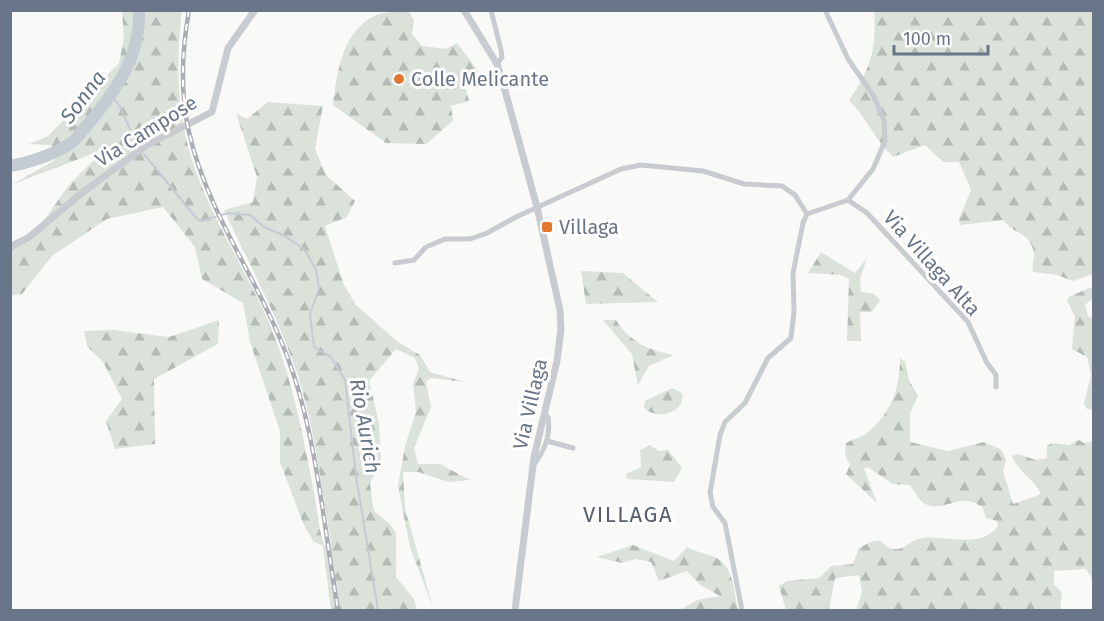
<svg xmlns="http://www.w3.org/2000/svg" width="1104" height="621" viewBox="0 0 1104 621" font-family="'Fira Sans',sans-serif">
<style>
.forest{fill:url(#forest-firs)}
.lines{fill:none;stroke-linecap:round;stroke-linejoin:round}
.stream{stroke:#c5cbd2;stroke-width:2}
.river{stroke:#c5cbd2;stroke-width:12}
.minor{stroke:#c8cbcf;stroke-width:5}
.tertiary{stroke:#c8cbcf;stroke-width:7}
.rail-casing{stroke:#aaaeb5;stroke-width:4.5}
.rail{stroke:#fff;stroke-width:2;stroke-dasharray:7;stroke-linecap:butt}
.poi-dot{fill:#e3772f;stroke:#fff;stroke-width:2}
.labels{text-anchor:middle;stroke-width:6;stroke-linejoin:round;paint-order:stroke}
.poi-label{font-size:20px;fill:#697588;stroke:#fff;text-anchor:start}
.street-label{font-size:20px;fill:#697588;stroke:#fff}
.water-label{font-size:21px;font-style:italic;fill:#657683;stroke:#fff}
.quarter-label{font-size:22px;letter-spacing:1.5px;fill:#57606e;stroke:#fff}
</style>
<defs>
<pattern id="forest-firs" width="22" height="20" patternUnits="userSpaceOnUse" patternTransform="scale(1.5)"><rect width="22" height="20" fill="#dae2d9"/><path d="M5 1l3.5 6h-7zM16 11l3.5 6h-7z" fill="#b5bcb6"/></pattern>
</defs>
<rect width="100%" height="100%" fill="#f9faf8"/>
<!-- forest -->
<g class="forest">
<path d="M122 11H182C177 54 176 99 187 142 205 217 257 281 281 354 296 398 304 442 313 487 317 506 318 527 324 545L331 543C321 487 315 427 297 373 278 317 249 264 224 210L253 202 257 177 236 113 247 119 268 102 323 106 315 149 326 175 355 201 347 217 325 226 344 285 356 305 398 342 420 355 430 372 465 382 431 378 426 382 431 407 414 448 418 464H440L470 480 448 482 418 472H403L405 508 433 608 410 547 398 486 405 446 416 412 413 384 419 369 415 358 396 349 369 381 379 423 381 461 370 483 373 507 375 512 390 524 396 533V577L414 599 417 610H331L323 546 313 541 303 523 280 462V431L250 342 243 303 202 279 195 247 163 207 107 219 52 256 22 294 11 295V250L29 242 68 186 105 149 11 185 55 160 51 145 29 144 48 136 119 63 124 38Z"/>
<path d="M874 11H1093V274L1073 281 1057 275 1033 272C1031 264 1036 257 1033 249 1028 232 1015 235 1003 220L960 225 959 219 971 190 959 162H943L925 145 893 157C875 140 866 117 849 100 871 70 877 47 874 11Z"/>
<path d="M409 12 414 20 412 34 422 46 446 49 457 43 479 72 466 89 469 101 451 106 453 121 426 144 386 143 333 105C337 72 342 31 376 15 385 11 400 12 409 12Z"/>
<polygon points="821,252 855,273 867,258 860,279 861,292 874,294 880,300 872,312 860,312 861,341 847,341 849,279 841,275 808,273"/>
<polygon points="581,271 623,273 658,302 586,304"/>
<polygon points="1093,287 1093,298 1085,305 1088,316 1093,319 1093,410 1087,409 1084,404 1091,375 1087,357 1072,349 1075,316 1067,301 1070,296"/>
<polygon points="219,320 218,344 154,379 155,444 115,449 106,421 122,399 103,362 87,346 84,331 113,330 169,337"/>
<path d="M603 320H616C631 343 648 350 674 355L649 366 638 385 632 354Z"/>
<path d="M900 358 905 362 909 380 918 396 910 413V442L948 451 984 442 1002 450 1006 460 1003 471 1013 504 1041 494C1033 477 1017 472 1012 455L1018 454 1036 460 1047 458V446L1052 443 1069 445 1079 440 1084 443 1093 441V580L1086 569 1054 571V584L1062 593 1060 610H856L862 592 859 575 835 578 829 610H786L779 586 787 581 819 578 831 566 853 564 859 548C889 531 878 549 897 549 905 549 910 541 918 539 943 532 978 552 998 526L997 521 986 518 982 507C960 491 944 513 925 504 918 500 915 490 909 485L893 484 869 468H864L877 503 846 474 850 465 845 455 846 443C852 439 861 438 867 433 891 413 900 389 900 358Z"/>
<path d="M672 388 682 393C687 412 655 422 644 407L645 401Z"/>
<polygon points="650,445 659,451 668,450 682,468 674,482 627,479 626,474 641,467 640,450"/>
<path d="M633 545 674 561 687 547C697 553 711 554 718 559 734 569 734 593 738 610H680L697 600 720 596 700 585 687 571 659 581 651 562 636 559 622 563 597 557Z"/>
</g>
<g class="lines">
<!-- stream -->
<g class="stream">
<polyline points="112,96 120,107 138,147"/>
<polyline points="144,154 197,219 201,221 228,213 250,215 264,227 285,236 305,250 316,270 319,289 310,314 314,347 331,357 345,380 356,476 378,610"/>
</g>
<!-- river -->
<path class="river" d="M10 166C29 163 55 154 71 143 78 138 84 128 90 122 117 89 141 55 139 10"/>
<!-- minor -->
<g class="minor">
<polyline points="491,10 501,50 502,57 497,64"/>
<polyline points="848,200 867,213 968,322 987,363 996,375 996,387"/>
<polyline points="807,214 848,200 873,169 885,141 884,120 873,95 848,59 825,10"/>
<polyline points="395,263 414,260 426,247 445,239 470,239 487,233 516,217 621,169 641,165 703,171 744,184 782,186 795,195 807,214"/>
<polyline points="547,441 573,448"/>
<path d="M533 466C544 452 551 435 548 417L544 414"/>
<polyline points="742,610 725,523 713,507 710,493 720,435 725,422 745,403 768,358 791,338 794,312 793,273 803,223 807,214"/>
</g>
<!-- tertiary -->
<g class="tertiary">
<polyline points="464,10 497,64 504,87 537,207 560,310 561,329 557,361 534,457 515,610"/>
<polyline points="10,247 28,238 83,192 147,145 212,112 228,48 255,10"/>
</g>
<defs>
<path id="rail" d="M189 10C182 50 180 93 189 132 208 217 265 288 292 370 317 442 325 534 338 610"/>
</defs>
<!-- rail casing -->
<use href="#rail" class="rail-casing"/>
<!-- rail -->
<use href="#rail" class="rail"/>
</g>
<!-- markers -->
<g class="poi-dot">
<circle cx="399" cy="79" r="6"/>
<rect x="541" y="221" width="12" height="12" rx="3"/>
</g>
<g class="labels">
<!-- poi labels -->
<g class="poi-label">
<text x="411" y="86">Colle Melicante</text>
<text x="559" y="234">Villaga</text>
</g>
<!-- street labels -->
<g class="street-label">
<text transform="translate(146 131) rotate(-32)" y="7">Via Campose</text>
<text transform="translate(932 263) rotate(48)" y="7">Via Villaga Alta</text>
<text transform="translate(530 404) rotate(-77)" y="7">Via Villaga</text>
</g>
<!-- water labels -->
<g class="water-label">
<text transform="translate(83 97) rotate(-53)" y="7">Sonna</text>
<text transform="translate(365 426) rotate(80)" y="7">Rio Aurich</text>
</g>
<!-- quarter labels -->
<g class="quarter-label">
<text x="628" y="522">VILLAGA</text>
</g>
</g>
<!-- border -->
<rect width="1104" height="621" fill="none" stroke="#697588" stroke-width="24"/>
<!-- scale -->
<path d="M894 45v9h94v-9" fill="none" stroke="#697588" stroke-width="3"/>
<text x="903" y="45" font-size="18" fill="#697588" stroke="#ffffff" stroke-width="4.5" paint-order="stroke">100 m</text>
</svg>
